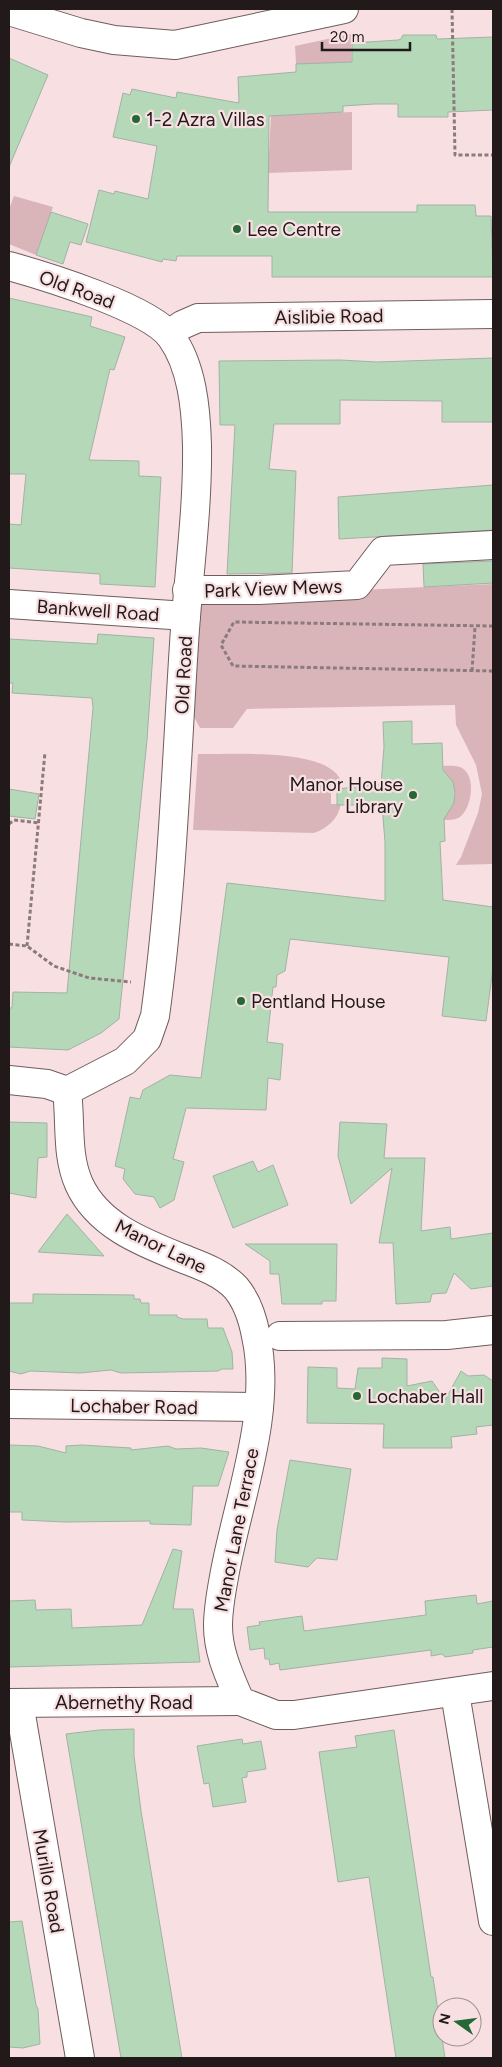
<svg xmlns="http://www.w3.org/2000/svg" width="502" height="2067" viewBox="0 0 502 2067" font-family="Figtree,sans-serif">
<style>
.green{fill:#d9b5b9}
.building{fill:#b5d8b9;stroke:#a2b2a4}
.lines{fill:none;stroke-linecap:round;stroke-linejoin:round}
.street-casing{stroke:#705c5e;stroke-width:30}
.path{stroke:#8b7b7d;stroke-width:3;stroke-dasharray:4 2.5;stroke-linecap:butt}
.street{stroke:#fff;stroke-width:28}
.poi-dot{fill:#246934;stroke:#f8e0e2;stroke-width:2}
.labels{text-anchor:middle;stroke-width:4.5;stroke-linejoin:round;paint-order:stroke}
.poi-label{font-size:19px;fill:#21191a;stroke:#f8e0e2;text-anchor:start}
.street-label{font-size:19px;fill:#21191a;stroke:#f8e0e2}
</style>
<rect width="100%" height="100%" fill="#f8e0e2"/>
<!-- green -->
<g class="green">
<polygon points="351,34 352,74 313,64 296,64 295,46"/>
<polygon points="352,112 352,170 268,173 271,115"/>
<polygon points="14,196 53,207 36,255 9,244 9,209"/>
<polygon points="493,584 493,864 456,865 461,857 478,813 482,794 476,765 456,725 455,705 247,709 233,728 200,728 193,715 202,597"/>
<path d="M198 754C229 755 333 746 342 784L331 785V804H341C338 819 328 828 314 833L193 830Z"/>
<path d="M443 766C449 766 456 765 462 768 476 776 472 805 462 815 458 820 450 820 444 820 444 810 457 806 455 791 454 780 443 775 443 766Z"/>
</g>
<!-- building -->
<g class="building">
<polygon points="403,35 436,35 437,39 493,37 493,110 448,112 448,117 398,117 398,104 374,104 343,106 343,112 269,116 268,212 417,212 417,205 475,205 476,216 491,216 493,277 272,277 272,256 177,256 176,261 163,259 162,262 86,242 99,190 114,194 115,191 148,199 157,146 113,137 123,93 130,95 132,89 176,98 177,92 239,103 238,77 296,72 296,64 352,62 352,43 398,40 401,39"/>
<polygon points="9,58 48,75 9,167"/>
<polygon points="51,212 88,224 81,245 70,242 63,264 36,255"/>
<polygon points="9,298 92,317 90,326 125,337 114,370 110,369 89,460 139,461 139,476 161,477 155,587 100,584 100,574 9,568 9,524 21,525 26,474 9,474"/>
<polygon points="493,358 493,422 442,422 442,401 340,400 340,424 274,424 269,469 296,471 292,573 227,574 235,425 220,425 219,361 340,360 377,362"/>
<polygon points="493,485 493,530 339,539 338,497"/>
<polygon points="493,561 493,583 424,587 423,564"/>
<polygon points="98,634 154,638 147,740 119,1019 101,1033 68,1050 9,1047 9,1008 12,1008 13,992 67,993 93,708 92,698 12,693 13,683 9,683 9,639 97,644"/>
<polygon points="412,721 412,744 442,743 443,770 453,782 455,792 454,803 444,819 445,841 440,842 443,900 493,907 493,968 486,1021 442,1016 449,957 290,939 285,971 277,975 276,987 273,987 267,1042 283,1044 280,1080 268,1078 266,1110 186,1108 173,1159 184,1162 174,1200 160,1208 154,1197 135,1194 123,1179 125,1169 115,1166 130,1097 140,1099 143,1090 170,1075 201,1078 227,883 385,901 385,842 382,805 337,805 337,789 381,784 384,747 383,722"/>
<polygon points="9,789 39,794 35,819 9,816"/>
<polygon points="9,1122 47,1123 47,1157 38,1158 36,1198 9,1193"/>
<polygon points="340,1122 387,1124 384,1158 425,1158 421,1231 450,1227 451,1239 493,1233 493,1286 471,1289 454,1273 446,1293 432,1294 430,1302 396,1304 393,1243 379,1243 392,1168 351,1204 338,1156"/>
<polygon points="253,1161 258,1172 273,1165 288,1205 233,1228 213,1176"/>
<polygon points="67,1214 104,1256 38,1252"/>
<polygon points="245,1244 337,1244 336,1301 322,1301 322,1304 282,1304 279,1274 270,1274 270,1261"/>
<polygon points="33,1294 134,1295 134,1299 140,1299 141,1303 149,1303 149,1315 177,1315 177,1317 183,1319 207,1319 208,1328 223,1328 232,1352 233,1369 222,1369 218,1371 121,1373 111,1370 80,1373 30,1371 21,1374 9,1371 9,1303 33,1303"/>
<polygon points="382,1358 407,1359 407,1386 432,1381 445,1400 461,1371 468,1376 484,1375 493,1381 493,1425 476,1427 477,1434 451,1437 452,1448 383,1448 384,1424 307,1423 308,1367 337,1368 337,1388 355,1389 358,1368 382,1368"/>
<polygon points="9,1445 38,1446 66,1453 66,1446 82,1445 131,1448 131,1450 168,1446 176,1449 201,1448 229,1452 218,1486 193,1486 191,1525 150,1524 150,1521 65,1522 22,1520 22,1512 9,1512"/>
<polygon points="290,1460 351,1469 337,1560 317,1558 308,1567 275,1562 277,1530"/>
<polygon points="173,1549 182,1551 173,1609 193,1609 200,1662 9,1667 9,1601 35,1600 36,1610 71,1609 72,1628 142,1625"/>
<polygon points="476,1595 477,1604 493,1601 493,1647 473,1650 473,1653 445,1657 442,1654 431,1656 431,1650 280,1670 279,1663 270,1665 269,1659 265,1659 264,1648 250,1650 247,1627 260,1625 259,1622 302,1616 304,1631 426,1615 425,1601"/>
<polygon points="134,1729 134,1756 141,1811 182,2058 121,2058 66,1734 99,1730"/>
<polygon points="394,1730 431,1977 433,1977 445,2058 396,2058 369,1877 338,1882 334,1854 319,1752 357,1747 355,1736"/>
<polygon points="242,1739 243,1744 261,1741 266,1769 247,1772 247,1777 242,1778 246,1802 213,1807 209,1783 204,1784 197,1746"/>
<polygon points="22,1921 36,2005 38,2009 40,2044 23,2048 9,2047 9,1922"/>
</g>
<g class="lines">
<defs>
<g id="street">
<polyline points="9,11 81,33 114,40 175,45 344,9"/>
<path d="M9 266C45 276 150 308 171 337 192 366 196 408 197 445 198 511 188 578 184 644 176 768 172 893 155 1016L147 1039 125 1061 67 1091 47 1084 9 1080"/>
<polyline points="169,334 182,325 198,318 493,314"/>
<polyline points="187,590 259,590 357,585 383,551 493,545"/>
<polyline points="9,604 186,616"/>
<path d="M67 1091C71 1122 66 1155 79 1184 98 1226 144 1243 184 1259 202 1266 222 1273 236 1288 247 1301 253 1320 256 1336 273 1413 237 1502 224 1577 221 1593 218 1610 218 1626 218 1653 230 1677 240 1701L276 1715H294L493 1686"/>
<polyline points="280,1336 447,1335 493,1330"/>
<polyline points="9,1404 259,1407"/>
<polyline points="455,1693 493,1921"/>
<polyline points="9,1703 240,1701"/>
<polyline points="19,1703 80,2058"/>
</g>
</defs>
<!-- street casing -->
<use href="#street" class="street-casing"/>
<!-- path -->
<g class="path">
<polyline points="452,9 455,155 493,155"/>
<polyline points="493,626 234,622 221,645 233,666 493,671"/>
<polyline points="472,671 475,627"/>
<polyline points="9,824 14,820 39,823"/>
<polyline points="9,944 27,946 54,966 89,978 131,982"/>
<polyline points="27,946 45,752"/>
</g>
<!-- street -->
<use href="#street" class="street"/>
</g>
<!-- markers -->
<g class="poi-dot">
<circle cx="136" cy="119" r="5"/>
<circle cx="237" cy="229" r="5"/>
<circle cx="413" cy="795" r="5"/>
<circle cx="241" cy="1001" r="5"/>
<circle cx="357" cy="1396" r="5"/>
</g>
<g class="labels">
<!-- poi labels -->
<g class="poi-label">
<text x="146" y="126">1-2 Azra Villas</text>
<text x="247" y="236">Lee Centre</text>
<text x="403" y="791" text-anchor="end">Manor House<tspan x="403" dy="22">Library</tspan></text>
<text x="251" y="1008">Pentland House</text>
<text x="367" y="1403">Lochaber Hall</text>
</g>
<!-- street labels -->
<g class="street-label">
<text transform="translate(77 289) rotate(20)" y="7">Old Road</text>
<text transform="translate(329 316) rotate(-1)" y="7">Aislibie Road</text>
<text transform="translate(273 588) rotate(-2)" y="7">Park View Mews</text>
<text transform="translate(98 610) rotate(4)" y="7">Bankwell Road</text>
<text transform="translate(183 675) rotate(-87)" y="7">Old Road</text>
<text transform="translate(161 1246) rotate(26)" y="7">Manor Lane</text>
<text transform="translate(134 1406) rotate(1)" y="7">Lochaber Road</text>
<text transform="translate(236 1530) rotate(-79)" y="7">Manor Lane Terrace</text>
<text x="124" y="1709">Abernethy Road</text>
<text transform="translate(49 1881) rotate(80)" y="7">Murillo Road</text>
</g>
</g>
<!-- border -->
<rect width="502" height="2067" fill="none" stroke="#21191a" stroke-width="20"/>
<!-- north arrow -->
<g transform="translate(457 2022) rotate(284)"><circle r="24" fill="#f8e0e2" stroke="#a29092"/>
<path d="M0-4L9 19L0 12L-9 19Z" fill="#246934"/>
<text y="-8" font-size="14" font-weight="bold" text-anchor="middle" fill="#21191a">N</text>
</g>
<!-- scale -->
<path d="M322 42v8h88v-8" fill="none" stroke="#21191a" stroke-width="2.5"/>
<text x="330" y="42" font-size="15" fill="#21191a" stroke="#f8e0e2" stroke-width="4" paint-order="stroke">20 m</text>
</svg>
